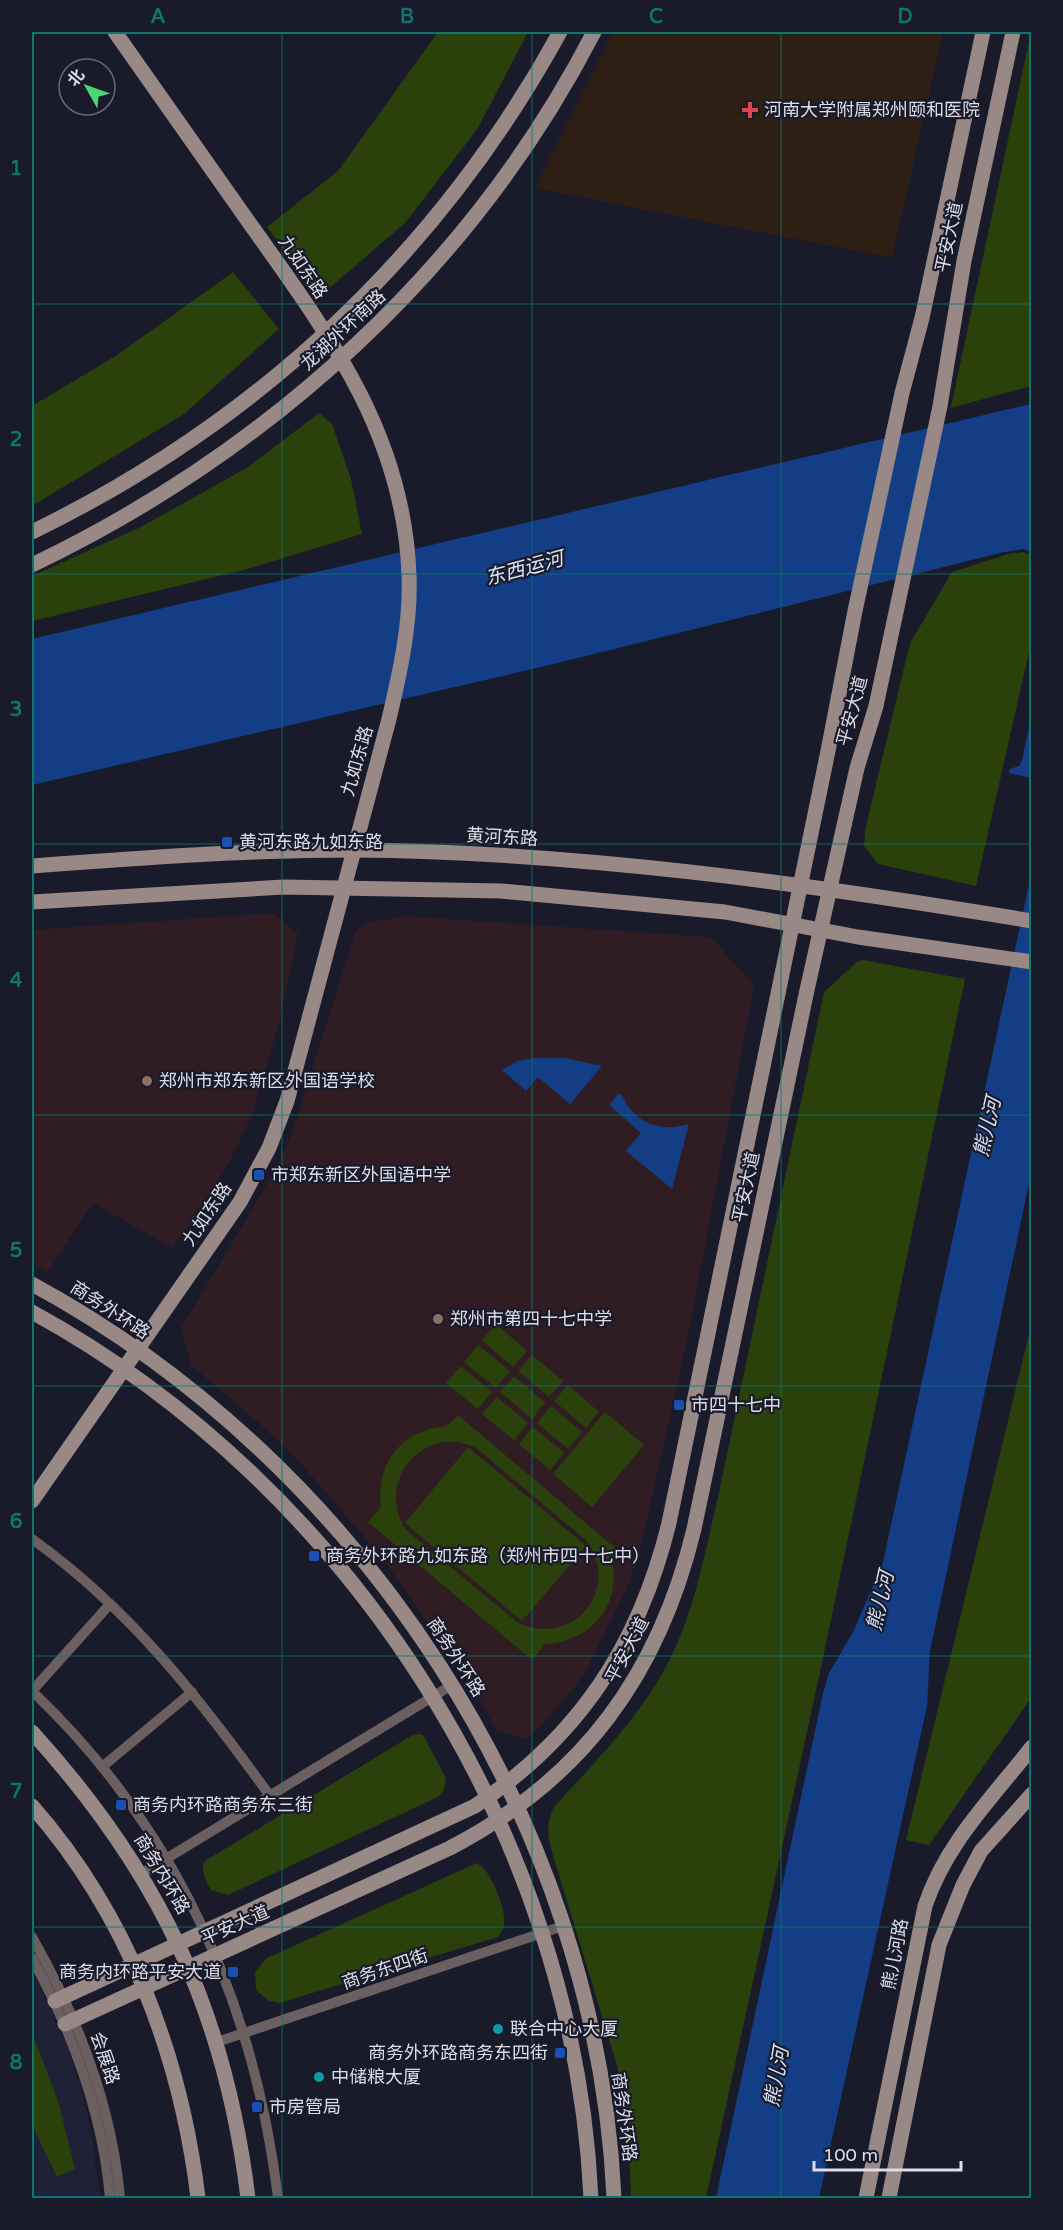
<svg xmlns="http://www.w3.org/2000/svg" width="1063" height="2230" viewBox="0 0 1063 2230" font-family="'Varela Round','Noto Sans SC',sans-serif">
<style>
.built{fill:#1f2136}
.education{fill:#2f1d23}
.medical{fill:#2e1f14}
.green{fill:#2a410c;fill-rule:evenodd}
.water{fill:#133d85}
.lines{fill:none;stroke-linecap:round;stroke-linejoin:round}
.street{stroke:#6b605f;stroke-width:10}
.secondary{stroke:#988886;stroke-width:15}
.grid{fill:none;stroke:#0f766e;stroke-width:1.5;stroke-opacity:0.55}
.health-dot{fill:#e0444e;stroke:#191b2a;stroke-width:2}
.transit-dot{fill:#1a4fb4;stroke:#191b2a;stroke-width:2}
.education-dot{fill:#8d6e63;stroke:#191b2a;stroke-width:2}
.culture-dot{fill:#0f9aa8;stroke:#191b2a;stroke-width:2}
.labels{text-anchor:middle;stroke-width:4.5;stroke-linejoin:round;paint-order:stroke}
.poi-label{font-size:18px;fill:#dddee9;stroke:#191b2a;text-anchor:start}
.street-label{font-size:18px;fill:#dddee9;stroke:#191b2a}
.water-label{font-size:20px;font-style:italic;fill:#d7e4f9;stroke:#191b2a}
.neatline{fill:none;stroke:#0f766e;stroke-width:2}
.grid-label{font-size:20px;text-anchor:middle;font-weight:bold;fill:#0f766e}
</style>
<rect width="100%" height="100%" fill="#191b2a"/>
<!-- built -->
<polygon class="built" points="32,1970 66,2043 81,2088 91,2131 100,2198 32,2198"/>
<!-- education -->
<g class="education">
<polygon points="273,913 298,933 280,1019 253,1113 226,1168 197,1214 172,1248 93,1203 48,1272 32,1264 32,930"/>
<polygon points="405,916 708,937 714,940 754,986 687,1340 639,1554 627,1588 587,1669 572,1691 527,1740 496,1730 472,1685 380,1555 303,1466 259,1423 191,1365 181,1328 261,1195 291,1136 355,934 359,927 367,923"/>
</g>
<!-- medical -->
<polygon class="medical" points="613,32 943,32 892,258 535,188"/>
<!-- green -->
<g class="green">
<polygon points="438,32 528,32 478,128 405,223 319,297 267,227 338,171"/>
<polygon points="1031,32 1031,386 951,408 951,407"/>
<polygon points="233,272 279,329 184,414 32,506 32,406 117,355"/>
<polygon points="319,413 332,424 351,479 362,534 244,570 32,621 32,576 141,527 248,467"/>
<polygon points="1023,552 1031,555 1031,643 976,886 878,864 864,846 865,830 910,643 952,572 1008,554"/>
<path d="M863 960 965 979 823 1658 706 2198H631L629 2139 617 2065 552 1852C547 1834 546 1824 554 1807 596 1761 642 1715 670 1659 695 1609 705 1552 718 1497L824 992 857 962Z"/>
<polygon points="496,1324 527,1351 513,1367 482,1340"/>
<polygon points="1031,1326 1031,1698 929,1845 906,1840"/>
<polygon points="478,1345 510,1371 496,1388 464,1362"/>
<polygon points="532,1355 563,1381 549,1397 518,1371"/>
<polygon points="461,1366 492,1392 478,1409 446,1383"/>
<polygon points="514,1376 545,1402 532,1419 500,1392"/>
<polygon points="568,1385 599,1412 586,1428 554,1401"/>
<polygon points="497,1397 528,1423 514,1440 482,1414"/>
<polygon points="551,1406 582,1432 568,1449 537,1423"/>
<polygon points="605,1412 644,1445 592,1507 553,1474"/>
<path d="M458 1415 620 1552 612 1562C622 1606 589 1642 545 1644L532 1660 368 1522 381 1507C377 1475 390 1445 421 1432 439 1424 444 1432 458 1415ZM441 1442H458L475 1447 587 1541C621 1591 573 1648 518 1623L405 1529C384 1494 401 1453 441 1442Z"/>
<polygon points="533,1427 564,1453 550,1470 519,1444"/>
<polygon points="468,1447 586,1546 522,1621 405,1523"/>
<path d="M419 1734 423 1735 446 1778 444 1790 438 1797 228 1895 211 1890C206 1881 200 1870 205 1861L411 1736Z"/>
<path d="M477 1863C490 1868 507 1911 504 1924 504 1929 500 1933 498 1937L279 2003 269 2001 256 1990 255 1972 267 1958Z"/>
<polygon points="32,2032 59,2104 75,2169 57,2177 32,2125"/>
</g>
<!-- water -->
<g class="water">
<polygon points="1031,404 1031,552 1024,549 1004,552 558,663 32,785 32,639"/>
<polygon points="1031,718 1032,778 1031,778 1009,773 1010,769 1019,766 1022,760"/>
<polygon points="1031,875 1031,1174 930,1651 927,1706 819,2198 716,2198 823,1693 829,1673 854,1630 883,1562"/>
<polygon points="535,1058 565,1058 602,1066 570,1104 538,1077 526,1091 502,1070 517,1061"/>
<path d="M619 1093C624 1097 624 1100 627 1105 643 1127 664 1131 689 1124L672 1189 626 1151 641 1133 609 1105Z"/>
</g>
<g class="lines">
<!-- street -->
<g class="street">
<path d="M32 1539C129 1608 201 1700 270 1796"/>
<path d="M32 1691C177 1829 254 2002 278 2198"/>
<polyline points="32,1691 110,1604"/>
<polyline points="102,1767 192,1692"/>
<polyline points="141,1874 452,1685"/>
<path d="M32 1937C78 2018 112 2105 120 2198"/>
<path d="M32 1958C72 2032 103 2113 110 2198"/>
<polyline points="217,2042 563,1926"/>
</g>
<!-- secondary -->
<g class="secondary">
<path d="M32 532C258 422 439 253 560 32"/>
<path d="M32 565C270 451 472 268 594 32"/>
<path d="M32 866C139 858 246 850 354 850 581 852 808 884 1032 921"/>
<polyline points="32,902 284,887 501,891 725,912 858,937 1032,962"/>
<path d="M32 1284C362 1463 597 1821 614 2198"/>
<path d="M32 1312C350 1486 574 1834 591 2198"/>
<path d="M32 1501 240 1202 269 1148 287 1101 389 719C400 672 411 624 409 575 404 433 327 332 248 221 203 158 159 95 115 32"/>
<path d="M32 1732C159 1872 225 2010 248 2198"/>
<path d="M32 1806C128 1915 181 2056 198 2198"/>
<path d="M55 2001 475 1806C580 1736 639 1645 669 1523L828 751 855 611 902 393 922 318 983 32"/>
<path d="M65 2024 450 1848C583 1779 659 1674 694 1529L807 990 857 768 876 706 940 406 964 261 1013 32"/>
<path d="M866 2198 925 1906C946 1843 992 1798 1032 1747"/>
<polyline points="889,2198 939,1945 963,1885 981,1851 1032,1794"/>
</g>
</g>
<!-- grid -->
<path class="grid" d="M282 32V2198M532 32V2198M781 32V2198M32 304H1032M32 574H1032M32 844H1032M32 1115H1032M32 1386H1032M32 1656H1032M32 1927H1032"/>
<!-- markers -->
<path class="health-dot" d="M747 101h6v6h6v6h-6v6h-6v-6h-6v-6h6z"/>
<g class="transit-dot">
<rect x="221" y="836" width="12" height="12" rx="3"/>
<rect x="253" y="1169" width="12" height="12" rx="3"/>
<rect x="673" y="1399" width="12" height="12" rx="3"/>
<rect x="308" y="1550" width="12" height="12" rx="3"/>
<rect x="115" y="1799" width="12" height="12" rx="3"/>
<rect x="227" y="1966" width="12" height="12" rx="3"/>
<rect x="554" y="2047" width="12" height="12" rx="3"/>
<rect x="251" y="2101" width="12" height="12" rx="3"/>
</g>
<g class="education-dot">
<circle cx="147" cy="1081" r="6"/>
<circle cx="438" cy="1319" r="6"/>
</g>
<g class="culture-dot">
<circle cx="498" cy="2029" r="6"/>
<circle cx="319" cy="2077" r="6"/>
</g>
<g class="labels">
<!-- poi labels -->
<g class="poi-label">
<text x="764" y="116">河南大学附属郑州颐和医院</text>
<text x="239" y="848">黄河东路九如东路</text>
<text x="159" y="1087">郑州市郑东新区外国语学校</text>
<text x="271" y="1181">市郑东新区外国语中学</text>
<text x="450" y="1325">郑州市第四十七中学</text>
<text x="691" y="1411">市四十七中</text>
<text x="326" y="1562">商务外环路九如东路（郑州市四十七中）</text>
<text x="133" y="1811">商务内环路商务东三街</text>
<text x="221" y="1978" text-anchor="end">商务内环路平安大道</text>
<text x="510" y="2035">联合中心大厦</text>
<text x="548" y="2059" text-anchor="end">商务外环路商务东四街</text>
<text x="331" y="2083">中储粮大厦</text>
<text x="269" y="2113">市房管局</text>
</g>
<!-- street labels -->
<g class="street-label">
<text transform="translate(949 237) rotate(-78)" y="6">平安大道</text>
<text transform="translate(303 267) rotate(56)" y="6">九如东路</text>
<text transform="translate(343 330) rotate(-43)" y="6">龙湖外环南路</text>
<text transform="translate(852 711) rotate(-75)" y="6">平安大道</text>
<text transform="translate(357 761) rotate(-74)" y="6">九如东路</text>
<text transform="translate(502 837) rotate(3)" y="6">黄河东路</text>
<text transform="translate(746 1187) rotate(-78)" y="6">平安大道</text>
<text transform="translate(207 1214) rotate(-56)" y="6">九如东路</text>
<text transform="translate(110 1310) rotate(33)" y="6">商务外环路</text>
<text transform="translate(627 1650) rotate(-62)" y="6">平安大道</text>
<text transform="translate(456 1657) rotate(57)" y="6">商务外环路</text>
<text transform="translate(162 1874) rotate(59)" y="6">商务内环路</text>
<text transform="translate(235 1925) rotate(-24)" y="6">平安大道</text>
<text transform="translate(895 1954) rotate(-79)" y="6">熊儿河路</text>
<text transform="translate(385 1969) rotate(-19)" y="6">商务东四街</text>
<text transform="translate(105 2058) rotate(71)" y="6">会展路</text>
<text transform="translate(624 2117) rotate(82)" y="6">商务外环路</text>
</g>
<!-- water labels -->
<g class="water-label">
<text transform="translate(524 568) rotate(-15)" y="7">东西运河</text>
<text transform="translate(987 1127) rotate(-77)" y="7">熊儿河</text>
<text transform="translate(880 1601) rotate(-77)" y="7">熊儿河</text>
<text transform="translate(776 2077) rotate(-80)" y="7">熊儿河</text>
</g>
</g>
<!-- border -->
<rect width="1063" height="2230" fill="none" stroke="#191b2a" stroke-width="66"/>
<!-- north arrow -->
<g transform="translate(87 87) rotate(310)"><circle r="28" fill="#191b2a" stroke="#676976" stroke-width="1.5"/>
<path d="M0-4.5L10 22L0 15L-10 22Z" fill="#4dd676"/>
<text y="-9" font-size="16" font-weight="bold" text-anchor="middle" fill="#dddee9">北</text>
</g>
<!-- scale -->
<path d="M814 2161v9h147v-9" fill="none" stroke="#dddee9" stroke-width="3"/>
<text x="823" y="2161" font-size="18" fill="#dddee9" stroke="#191b2a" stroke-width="4.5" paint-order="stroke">100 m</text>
<rect x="33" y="33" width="997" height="2164" class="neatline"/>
<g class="grid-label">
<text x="158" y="23">A</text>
<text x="407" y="23">B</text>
<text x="656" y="23">C</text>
<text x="905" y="23">D</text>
<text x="16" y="175">1</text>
<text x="16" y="446">2</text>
<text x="16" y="716">3</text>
<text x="16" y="987">4</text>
<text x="16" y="1257">5</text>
<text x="16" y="1528">6</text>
<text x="16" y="1798">7</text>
<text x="16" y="2069">8</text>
</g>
</svg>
